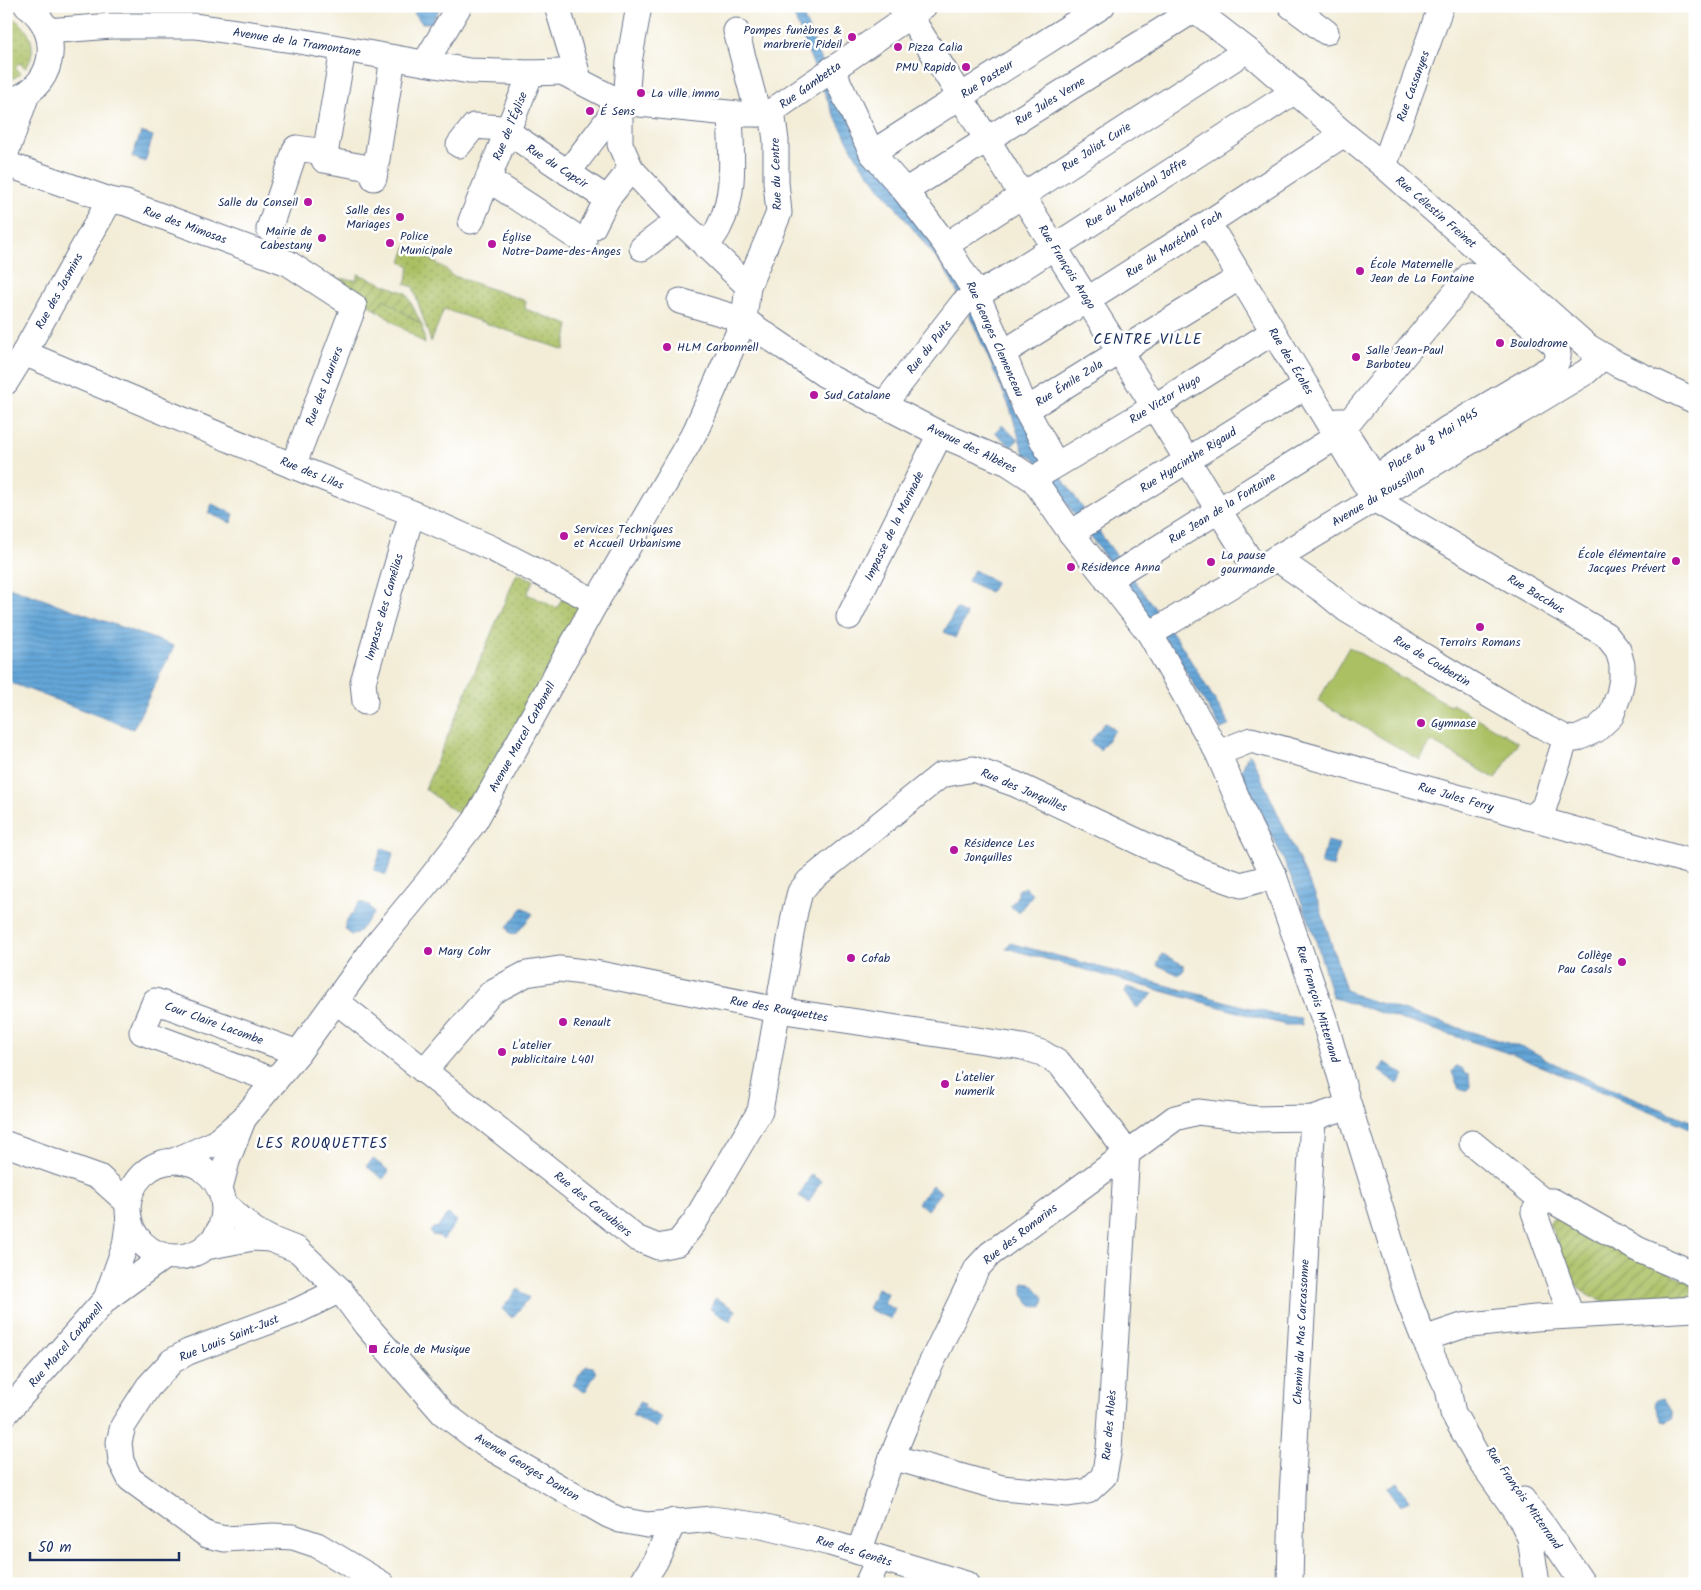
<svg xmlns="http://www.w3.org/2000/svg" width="1701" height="1590" viewBox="0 0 1701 1590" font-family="Kalam,sans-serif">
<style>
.grass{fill:url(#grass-dots);stroke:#637861}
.garden{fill:url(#garden-furrows);stroke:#637861}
.pitch{fill:#abc064;stroke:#637861}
.water{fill:url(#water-rules);stroke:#3f6a9b}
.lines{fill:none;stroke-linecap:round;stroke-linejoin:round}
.minor-casing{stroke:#677289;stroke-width:27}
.minor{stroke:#fff;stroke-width:25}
.poi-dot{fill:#b5179e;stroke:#fff;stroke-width:2}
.labels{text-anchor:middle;stroke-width:5;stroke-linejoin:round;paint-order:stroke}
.poi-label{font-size:12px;fill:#1b2f5e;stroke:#fff;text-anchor:start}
.street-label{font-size:12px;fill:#1b2f5e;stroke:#fff}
.quarter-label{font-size:15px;letter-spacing:1px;fill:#1b2f5e;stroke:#fff}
</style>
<defs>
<pattern id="grass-dots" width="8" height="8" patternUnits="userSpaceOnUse" patternTransform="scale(1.25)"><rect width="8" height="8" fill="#abc064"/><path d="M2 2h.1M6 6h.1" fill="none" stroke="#8a9c56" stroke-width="1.8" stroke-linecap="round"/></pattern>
<pattern id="garden-furrows" width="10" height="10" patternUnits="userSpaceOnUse" patternTransform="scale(1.25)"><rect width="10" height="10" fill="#abc064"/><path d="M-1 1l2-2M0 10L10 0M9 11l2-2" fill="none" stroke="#8a9c56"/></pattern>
<pattern id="water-rules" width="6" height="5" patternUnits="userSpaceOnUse" patternTransform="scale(1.25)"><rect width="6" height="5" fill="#63a6d8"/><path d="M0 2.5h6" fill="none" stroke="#5188b2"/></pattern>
</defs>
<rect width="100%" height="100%" fill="#fff"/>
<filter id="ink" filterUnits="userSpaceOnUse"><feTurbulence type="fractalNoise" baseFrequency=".02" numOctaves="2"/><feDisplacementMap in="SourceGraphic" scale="10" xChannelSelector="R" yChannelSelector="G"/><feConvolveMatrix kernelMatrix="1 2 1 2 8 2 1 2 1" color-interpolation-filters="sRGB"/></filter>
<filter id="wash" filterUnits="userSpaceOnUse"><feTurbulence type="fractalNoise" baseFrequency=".0096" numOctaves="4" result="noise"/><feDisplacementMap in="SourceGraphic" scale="20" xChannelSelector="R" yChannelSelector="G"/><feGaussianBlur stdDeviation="1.12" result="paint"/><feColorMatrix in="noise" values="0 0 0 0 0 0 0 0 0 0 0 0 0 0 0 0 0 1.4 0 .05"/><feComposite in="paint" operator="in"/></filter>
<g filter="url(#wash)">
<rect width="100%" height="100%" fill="#f3edd8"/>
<!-- grass -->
<g class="grass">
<path d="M6 16C29 22 40 49 26 68L19 63 15 67 21 74 6 82Z"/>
<polygon points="407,245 446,269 451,275 526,301 525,309 569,325 564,350 444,309 431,342 413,287 405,284 410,266 401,262"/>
<polygon points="384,298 422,325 425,344 375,309"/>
<polygon points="517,573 534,580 527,594 557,608 564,595 583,607 463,817 425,789"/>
</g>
<!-- garden -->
<g class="garden">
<polygon points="358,274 406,293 422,325 384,299 375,309 333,278 356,280"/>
<polygon points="1557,1218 1690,1283 1692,1288 1689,1298 1617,1304 1599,1300 1582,1291 1573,1282 1549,1223 1552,1219"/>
</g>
<!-- pitch -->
<polygon class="pitch" points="1349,647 1451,706 1452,704 1518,742 1496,779 1431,741 1420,760 1318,701"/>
<!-- water -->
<g class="water">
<polygon points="420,6 441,6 431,23 422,23 414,14"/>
<polygon points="790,6 799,6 823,63 952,261 1060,475 1095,526 1180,643 1230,725 1221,729 1176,655 1033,457 1024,454 1010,408 967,309 944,268 858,160 831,109"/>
<polygon points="141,132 153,136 145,162 132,157"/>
<polygon points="1002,425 1018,440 1011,447 995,432"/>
<polygon points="212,504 234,514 231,523 208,513"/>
<polygon points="974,570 996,582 990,592 968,581"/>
<polygon points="6,586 174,646 133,729 6,681"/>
<polygon points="956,609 967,615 955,638 944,632"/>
<polygon points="1105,722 1115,730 1100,750 1090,742"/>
<path d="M1248 754 1251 755 1319 904 1346 990 1360 997 1530 1050 1568 1071 1695 1123V1130L1511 1054 1334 998 1331 993C1326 975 1321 956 1315 938 1295 881 1269 827 1241 773Z"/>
<polygon points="1327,841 1339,844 1333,867 1321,864"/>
<polygon points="382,848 394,852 386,875 374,870"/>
<polygon points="1024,887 1033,894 1019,912 1010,906 1018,895 1018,889 1021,889"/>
<polygon points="360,902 369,905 374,913 357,934 351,935 345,929 345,924"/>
<polygon points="523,907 533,914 517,933 512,934 509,932 507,927"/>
<polygon points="1010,943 1276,1015 1301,1018 1302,1025 1285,1025 1006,948"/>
<polygon points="1162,954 1184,965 1184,970 1179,975 1157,965"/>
<polygon points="1127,987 1153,994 1137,1008 1125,993"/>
<polygon points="1385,1062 1404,1075 1398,1084 1379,1071"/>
<polygon points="1456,1066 1462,1068 1465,1074 1469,1075 1470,1087 1467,1090 1459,1089 1452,1072"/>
<polygon points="373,1159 389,1171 383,1179 366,1166"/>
<polygon points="811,1175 821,1181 809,1202 799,1196"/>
<polygon points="932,1185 941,1192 927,1210 918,1203"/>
<polygon points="448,1214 457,1221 443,1240 439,1236 432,1235 430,1231 433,1228 438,1227"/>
<polygon points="1023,1282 1031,1283 1044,1298 1042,1307 1032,1306 1023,1295"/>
<polygon points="877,1288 888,1293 884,1304 895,1309 891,1319 868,1309"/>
<polygon points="518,1289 529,1298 512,1318 502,1309"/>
<polygon points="715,1298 736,1310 730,1321 710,1309"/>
<polygon points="588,1366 593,1367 596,1373 585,1392 573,1385 585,1367"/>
<polygon points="1663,1398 1672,1411 1673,1419 1666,1423 1663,1422 1654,1404 1656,1400"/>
<polygon points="640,1402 644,1404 643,1407 662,1418 656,1428 632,1415"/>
<polygon points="1397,1482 1409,1500 1401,1506 1388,1488"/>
</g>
</g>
<g filter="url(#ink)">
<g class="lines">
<defs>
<g id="minor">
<polyline points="557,6 579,79"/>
<polyline points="900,6 910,16 1256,570"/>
<polyline points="1188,6 1203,16 1247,50 1344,134 1384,166 1587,346 1617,364 1695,401"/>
<polyline points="1291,6 1326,32"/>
<polyline points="47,31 112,26 195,26 299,41 469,71 531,73 562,72 620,102 738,114 758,114 772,111 924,6"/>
<polyline points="736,31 758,114"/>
<polyline points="343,50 324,160 375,169"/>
<polyline points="425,63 459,6"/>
<polyline points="832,69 872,153 905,191 946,245 977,295 1003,353 1026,410 1056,465"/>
<path d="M6 101C54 93 66 33 27 6"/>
<polyline points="620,102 620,144 631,169 679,220 748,286"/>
<polyline points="626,102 629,62 639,6"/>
<polyline points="459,145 474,126 502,128 607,199"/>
<polyline points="6,153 27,94"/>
<polyline points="872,153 1102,6"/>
<polyline points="6,164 110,200 126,203 288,263 354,306 293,466"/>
<polyline points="1384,166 1441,6"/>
<path d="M568 173C585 148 604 127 620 102"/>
<polyline points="374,178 393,58"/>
<polyline points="488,179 584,242"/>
<polyline points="905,191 1194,10"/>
<polyline points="471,221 531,73"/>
<polyline points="1208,223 1374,499 1606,635 1618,650 1622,665 1622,679 1619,694 1611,716 1596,730 1576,739 1566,738 1542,726 1467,682 1347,610 1325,592 1276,558"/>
<polyline points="593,227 607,199 631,169"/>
<polyline points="269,229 296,148 325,152"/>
<polyline points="946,245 1247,50"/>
<path d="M706 247C710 240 716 234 719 227 737 193 731 150 730 114"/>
<polyline points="642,248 679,220"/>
<path d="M1470 275 1554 344C1559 351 1560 359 1554 366L1447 429 1380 475 1372 473 1338 421H1350Z"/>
<polyline points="680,301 744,320 825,375 940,434 1008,463 1034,480 1071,533 1150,634 1218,753 1249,826 1274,876 1324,1019 1349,1106 1409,1301 1424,1339 1448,1389 1453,1413 1479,1459 1520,1517 1530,1538 1537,1584"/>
<polyline points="24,353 293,466 412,513 493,549 596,602"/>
<polyline points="1003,353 1208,223 1344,134"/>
<polyline points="6,382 24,353 110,200"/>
<polyline points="884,404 963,303 1008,277 1295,91"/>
<polyline points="1026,410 1240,277"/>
<polyline points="1043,473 1154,407 1273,332"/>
<polyline points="1071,533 1306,386"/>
<polyline points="1107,580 1336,437"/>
<polyline points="849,617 940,434"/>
<polyline points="1150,634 1586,372 1604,356"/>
<polyline points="365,702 363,682 412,513"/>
<polyline points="1218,753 1251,740 1695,863"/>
<polyline points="1527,817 1535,815 1544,807 1566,738"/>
<polyline points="336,1001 636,1238 658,1247 678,1243 694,1223 760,1111 795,911 800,892 809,881 941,775 973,769 1015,784 1201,871 1241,885 1274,876"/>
<polyline points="424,1071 492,992 526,974 559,969 600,974 778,1010 1023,1047 1042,1053 1060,1064 1127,1152 1109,1449 1104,1476 1088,1491 1068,1494 1002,1488 892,1457"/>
<polyline points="275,1081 142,1032 155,1001 298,1053"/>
<polyline points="1472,1143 1543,1201"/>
<polyline points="6,1144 99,1177 128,1203"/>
<polyline points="174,1161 215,1143 244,1118 298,1053 379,941 427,883 475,821 596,602 696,430 744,320 748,286 779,213 776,182 776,141 772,111"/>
<circle cx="176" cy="1209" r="48"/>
<polyline points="220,1188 227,1161 243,1120"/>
<polyline points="224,1204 254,1230 270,1239 298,1250 340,1290 366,1325 443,1413 484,1444 608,1515 620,1520 647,1525 712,1519 762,1526 830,1543 966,1584"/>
<polyline points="206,1247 253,1238 270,1239"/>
<polyline points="340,1290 297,1311 188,1352 172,1361 148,1387 123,1426 119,1442 121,1461 130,1479 207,1535 225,1539 273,1536 293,1537 317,1545 382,1584"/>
<polyline points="106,1299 125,1246 129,1217"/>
<polyline points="1571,1315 1534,1212 1543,1201 1553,1201 1639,1250 1695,1274"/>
<polyline points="1424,1339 1462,1326 1535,1318 1695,1309"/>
<polyline points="6,1413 106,1299 165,1256"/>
<polyline points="1523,1500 1545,1528 1583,1584"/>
<polyline points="859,1552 892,1457 928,1370 977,1268 990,1254 1175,1118 1198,1112 1256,1119 1313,1118 1349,1106"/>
<polyline points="641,1584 655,1562 674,1521"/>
<polyline points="867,1584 879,1558"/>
<polyline points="1290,1584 1292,1496 1313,1118"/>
</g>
</defs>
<!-- minor casing -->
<use href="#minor" class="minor-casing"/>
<!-- minor -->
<use href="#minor" class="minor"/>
</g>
</g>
<!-- markers -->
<g class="poi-dot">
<circle cx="852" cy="37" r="5"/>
<circle cx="898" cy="47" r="5"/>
<circle cx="966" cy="67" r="5"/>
<circle cx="641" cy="93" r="5"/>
<circle cx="590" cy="111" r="5"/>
<circle cx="308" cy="202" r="5"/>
<circle cx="400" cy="217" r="5"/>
<circle cx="322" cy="238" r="5"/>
<circle cx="390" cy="243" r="5"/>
<circle cx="492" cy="244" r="5"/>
<circle cx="1360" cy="271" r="5"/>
<circle cx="1500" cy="343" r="5"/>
<circle cx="667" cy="347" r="5"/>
<circle cx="1356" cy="357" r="5"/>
<circle cx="814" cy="395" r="5"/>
<circle cx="564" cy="536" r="5"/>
<circle cx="1676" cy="561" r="5"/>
<circle cx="1211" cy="562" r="5"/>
<circle cx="1071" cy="567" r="5"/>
<circle cx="1480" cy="627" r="5"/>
<circle cx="1421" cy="723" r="5"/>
<circle cx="954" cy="850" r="5"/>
<circle cx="428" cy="951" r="5"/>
<circle cx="851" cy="958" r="5"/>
<circle cx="1622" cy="962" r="5"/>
<circle cx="563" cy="1022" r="5"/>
<circle cx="502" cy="1052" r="5"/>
<circle cx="945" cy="1084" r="5"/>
<rect x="368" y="1344" width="10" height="10" rx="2.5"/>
</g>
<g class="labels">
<!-- poi labels -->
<g class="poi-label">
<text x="842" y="34" text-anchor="end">Pompes funèbres &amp;<tspan x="842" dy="14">marbrerie Pideil</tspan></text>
<text x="908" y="51">Pizza Calia</text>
<text x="956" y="71" text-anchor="end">PMU Rapido</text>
<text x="651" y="97">La ville immo</text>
<text x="600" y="115">É Sens</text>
<text x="298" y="206" text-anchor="end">Salle du Conseil</text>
<text x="390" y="214" text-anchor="end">Salle des<tspan x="390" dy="14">Mariages</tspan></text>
<text x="312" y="235" text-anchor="end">Mairie de<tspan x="312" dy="14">Cabestany</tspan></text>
<text x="400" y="240">Police<tspan x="400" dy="14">Municipale</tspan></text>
<text x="502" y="241">Église<tspan x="502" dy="14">Notre-Dame-des-Anges</tspan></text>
<text x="1370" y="268">École Maternelle<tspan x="1370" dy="14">Jean de La Fontaine</tspan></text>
<text x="1510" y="347">Boulodrome</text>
<text x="677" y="351">HLM Carbonnell</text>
<text x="1366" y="354">Salle Jean-Paul<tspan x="1366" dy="14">Barboteu</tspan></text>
<text x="824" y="399">Sud Catalane</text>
<text x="574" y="533">Services Techniques<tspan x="574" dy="14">et Accueil Urbanisme</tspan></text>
<text x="1666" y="558" text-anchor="end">École élémentaire<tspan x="1666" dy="14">Jacques Prévert</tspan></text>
<text x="1221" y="559">La pause<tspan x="1221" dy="14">gourmande</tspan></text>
<text x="1081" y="571">Résidence Anna</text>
<text x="1480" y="646" text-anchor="middle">Terroirs Romans</text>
<text x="1431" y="727">Gymnase</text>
<text x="964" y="847">Résidence Les<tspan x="964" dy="14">Jonquilles</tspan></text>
<text x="438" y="955">Mary Cohr</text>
<text x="1612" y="959" text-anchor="end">Collège<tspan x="1612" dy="14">Pau Casals</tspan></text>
<text x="861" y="962">Cofab</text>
<text x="573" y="1026">Renault</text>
<text x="512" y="1049">L'atelier<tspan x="512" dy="14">publicitaire L401</tspan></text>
<text x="955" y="1081">L'atelier<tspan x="955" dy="14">numerik</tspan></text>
<text x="383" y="1353">École de Musique</text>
</g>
<!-- street labels -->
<g class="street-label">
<text transform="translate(297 42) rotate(9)" y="4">Avenue de la Tramontane</text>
<text transform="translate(987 79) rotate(-33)" y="4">Rue Pasteur</text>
<text transform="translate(810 85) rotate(-35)" y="4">Rue Gambetta</text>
<text transform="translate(1413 86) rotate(-70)" y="4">Rue Cassanyes</text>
<text transform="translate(1050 101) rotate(-32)" y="4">Rue Jules Verne</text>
<text transform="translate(510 126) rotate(-68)" y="4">Rue de l'Église</text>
<text transform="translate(1096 147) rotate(-33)" y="4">Rue Joliot Curie</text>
<text transform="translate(557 166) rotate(33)" y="4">Rue du Capcir</text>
<text transform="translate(776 174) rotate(-92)" y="4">Rue du Centre</text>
<text transform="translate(1136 193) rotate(-33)" y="4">Rue du Maréchal Joffre</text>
<text transform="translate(1436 212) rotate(41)" y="4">Rue Célestin Freinet</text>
<text transform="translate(185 225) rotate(20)" y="4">Rue des Mimosas</text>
<text transform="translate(1174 244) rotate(-33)" y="4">Rue du Maréchal Foch</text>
<text transform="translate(1067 267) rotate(58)" y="4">Rue François Arago</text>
<text transform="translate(59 291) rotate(-61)" y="4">Rue des Jasmins</text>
<text transform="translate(995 339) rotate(66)" y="4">Rue Georges Clemenceau</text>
<text transform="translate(929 347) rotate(-52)" y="4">Rue du Puits</text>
<text transform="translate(1291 361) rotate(59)" y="4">Rue des Écoles</text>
<text transform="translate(1069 383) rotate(-32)" y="4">Rue Émile Zola</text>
<text transform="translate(324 386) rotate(-69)" y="4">Rue des Lauriers</text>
<text transform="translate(1165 399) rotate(-32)" y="4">Rue Victor Hugo</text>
<text transform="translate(1433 440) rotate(-33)" y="4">Place du 8 Mai 1945</text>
<text transform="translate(972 448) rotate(26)" y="4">Avenue des Albères</text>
<text transform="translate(1188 460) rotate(-32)" y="4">Rue Hyacinthe Rigaud</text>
<text transform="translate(312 473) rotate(22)" y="4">Rue des Lilas</text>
<text transform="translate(1378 496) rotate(-31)" y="4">Avenue du Roussillon</text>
<text transform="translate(1222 508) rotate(-32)" y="4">Rue Jean de la Fontaine</text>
<text transform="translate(894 526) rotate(-64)" y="4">Impasse de la Marinade</text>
<text transform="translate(1536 594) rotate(31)" y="4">Rue Bacchus</text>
<text transform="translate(384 607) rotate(-74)" y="4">Impasse des Camélias</text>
<text transform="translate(1432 661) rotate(31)" y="4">Rue de Coubertin</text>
<text transform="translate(522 737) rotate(-61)" y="4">Avenue Marcel Carbonell</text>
<text transform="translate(1024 790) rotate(23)" y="4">Rue des Jonquilles</text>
<text transform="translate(1456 797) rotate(16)" y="4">Rue Jules Ferry</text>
<text transform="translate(1318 1004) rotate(73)" y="4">Rue François Mitterrand</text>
<text transform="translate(779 1009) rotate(10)" y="4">Rue des Rouquettes</text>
<text transform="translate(214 1023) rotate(20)" y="4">Cour Claire Lacombe</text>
<text transform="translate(593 1204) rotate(39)" y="4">Rue des Caroubiers</text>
<text transform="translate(1020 1234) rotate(-38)" y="4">Rue des Romarins</text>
<text transform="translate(1301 1332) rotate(-87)" y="4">Chemin du Mas Carcassonne</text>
<text transform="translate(229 1338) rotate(-22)" y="4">Rue Louis Saint-Just</text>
<text transform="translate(66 1345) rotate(-49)" y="4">Rue Marcel Carbonell</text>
<text transform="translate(1109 1425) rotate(-85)" y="4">Rue des Aloès</text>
<text transform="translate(527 1467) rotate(31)" y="4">Avenue Georges Danton</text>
<text transform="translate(1524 1498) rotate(55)" y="4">Rue François Mitterrand</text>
<text transform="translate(854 1551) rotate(17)" y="4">Rue des Genêts</text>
</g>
<!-- quarter labels -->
<g class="quarter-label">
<text x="1148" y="344">CENTRE VILLE</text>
<text x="322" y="1148">LES ROUQUETTES</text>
</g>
</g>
<!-- margin -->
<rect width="1701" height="1590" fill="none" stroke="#fff" stroke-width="25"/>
<!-- scale -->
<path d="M30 1552v8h149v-8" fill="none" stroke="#1b2f5e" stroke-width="2.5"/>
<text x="38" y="1552" font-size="15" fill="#1b2f5e" stroke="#ffffff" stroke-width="4" paint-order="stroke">50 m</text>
</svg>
